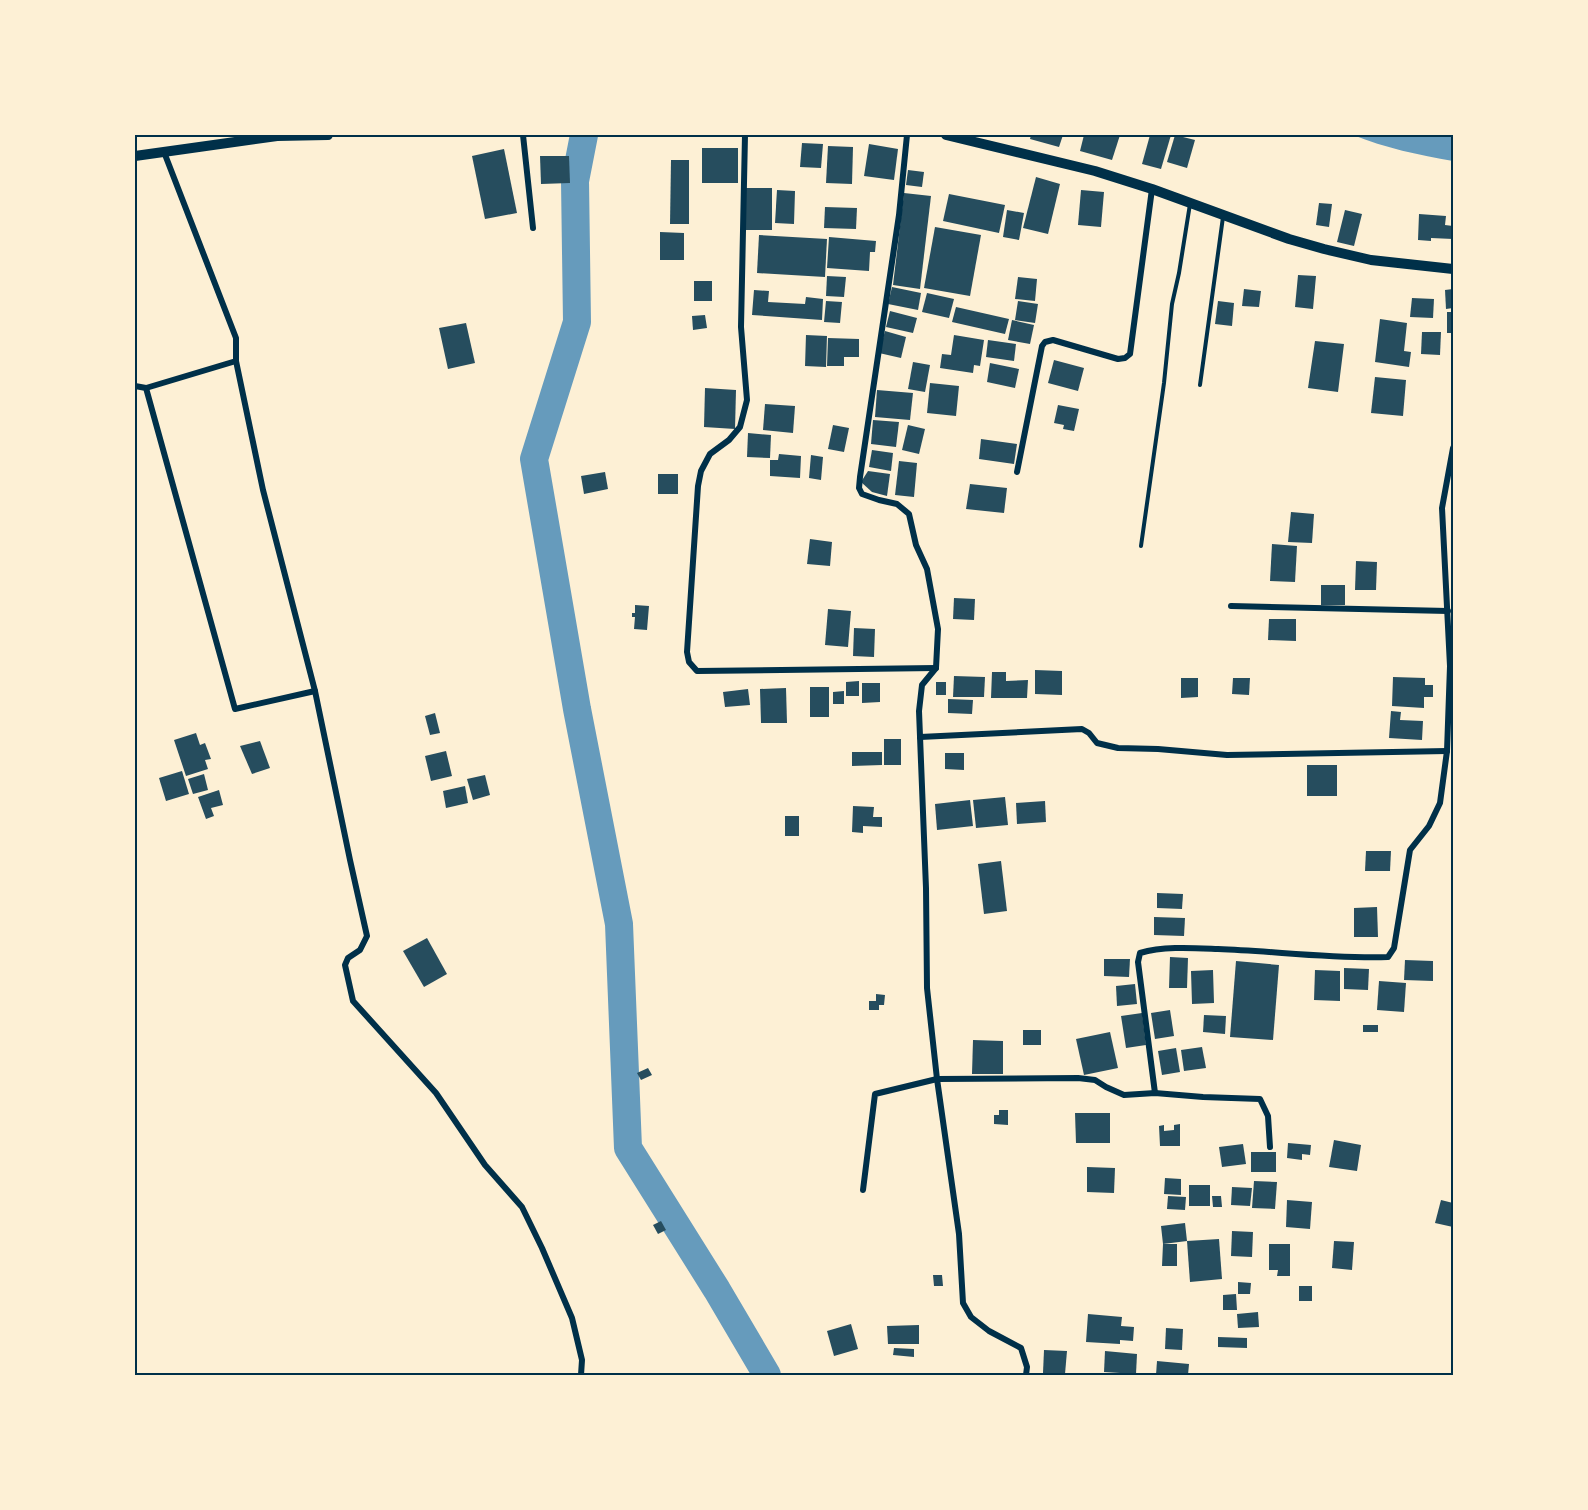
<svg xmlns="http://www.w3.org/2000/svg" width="1588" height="1510" viewBox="0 0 1588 1510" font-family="'PT Serif',serif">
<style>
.water{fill:#669bbc}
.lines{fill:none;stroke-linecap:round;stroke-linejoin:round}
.river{stroke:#669bbc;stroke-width:28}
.building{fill:#264d5e}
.service{stroke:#003049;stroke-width:4}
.minor{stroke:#003049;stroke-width:6}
.secondary{stroke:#003049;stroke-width:10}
.neatline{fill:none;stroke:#003049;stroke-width:2}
</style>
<rect width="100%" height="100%" fill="#fdf0d5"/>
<!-- water -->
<path class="water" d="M1353 135H1453V161C1419 155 1385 148 1353 135Z"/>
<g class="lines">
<!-- river -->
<polyline class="river" points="584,135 575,181 577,322 534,459 577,709 619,924 628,1148 717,1290 767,1375"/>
</g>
<!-- building -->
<g class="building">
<polygon points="1031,135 1063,135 1059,147 1030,139"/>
<polygon points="1084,135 1120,135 1112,160 1080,151"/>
<polygon points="1150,135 1171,135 1161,169 1142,164"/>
<polygon points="1175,135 1195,140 1187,168 1167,162"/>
<polygon points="802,143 823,144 821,168 800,167"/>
<polygon points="869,144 898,149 894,180 864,176"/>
<polygon points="828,146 853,147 852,184 826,183"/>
<rect x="702" y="148" width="36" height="35"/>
<polygon points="504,149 517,213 485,219 472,156"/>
<polygon points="540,156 569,156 570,183 541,184"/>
<polygon points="671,160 689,160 689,224 670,224"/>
<polygon points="908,170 924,172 922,187 906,185"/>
<polygon points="1036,177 1060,184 1048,234 1023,228"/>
<rect x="746" y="188" width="26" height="42"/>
<polygon points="777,190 795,191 794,224 775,223"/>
<polygon points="1081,190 1104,192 1101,227 1078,225"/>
<polygon points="904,193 931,196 920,289 893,285"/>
<polygon points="949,194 1005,205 999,233 943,221"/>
<polygon points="1319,203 1332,204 1329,227 1316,225"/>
<polygon points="825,207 857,208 856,229 824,228"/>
<polygon points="1007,210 1024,213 1019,240 1003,237"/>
<polygon points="1345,210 1362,214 1354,246 1337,242"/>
<polygon points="1419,214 1446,216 1445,225 1453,226 1453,239 1431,238 1431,241 1418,240"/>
<polygon points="935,227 981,235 970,296 924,288"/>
<polygon points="660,232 684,233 684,260 660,260"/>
<polygon points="759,235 827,239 825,277 757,273"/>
<polygon points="829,237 876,241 875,252 870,252 869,271 827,268"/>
<polygon points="1298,275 1316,276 1313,309 1295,307"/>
<polygon points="827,276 846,277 844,297 826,296"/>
<polygon points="1018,277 1037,279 1035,301 1015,299"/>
<rect x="694" y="281" width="18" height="20"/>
<polygon points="892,287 921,293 918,310 888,304"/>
<polygon points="1244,289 1261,291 1259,307 1242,306"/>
<polygon points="1453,289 1453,308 1446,309 1445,290"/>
<polygon points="754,290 769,291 768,302 805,304 806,297 823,299 822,320 752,315"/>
<polygon points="927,293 954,299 949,318 922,312"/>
<polygon points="1412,298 1434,299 1433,318 1410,317"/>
<polygon points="826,301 842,302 840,323 824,322"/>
<polygon points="1018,301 1038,304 1035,323 1015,320"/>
<polygon points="1218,301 1234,303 1232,326 1215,324"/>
<polygon points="956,307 1009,319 1005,334 952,322"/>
<polygon points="890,311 917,318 913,333 886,327"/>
<rect x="1447" y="312" width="6" height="21"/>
<polygon points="705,315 707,328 693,330 692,316"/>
<polygon points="1380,319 1407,323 1404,351 1411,352 1409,367 1375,362"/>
<polygon points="1012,320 1034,325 1030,344 1008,340"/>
<polygon points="466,323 475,363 448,369 439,328"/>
<polygon points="885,331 906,337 901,358 879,353"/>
<polygon points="1422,332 1441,332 1440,355 1421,354"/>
<polygon points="806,335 827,336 826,367 805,366"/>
<polygon points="954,335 984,340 980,366 974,365 973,373 940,368 942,354 951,355"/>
<polygon points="828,338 859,339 859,357 844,357 844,366 827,366"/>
<polygon points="988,340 1016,344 1014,361 986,357"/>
<polygon points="1315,341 1344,344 1338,392 1308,388"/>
<polygon points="1054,360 1084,368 1078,391 1048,383"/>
<polygon points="913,362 930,365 925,392 908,389"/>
<polygon points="990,363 1019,369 1015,388 987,382"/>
<polygon points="1375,377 1406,380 1403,416 1371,413"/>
<polygon points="930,383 959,386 956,416 927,413"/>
<polygon points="705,388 736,390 735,429 704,427"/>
<polygon points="877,390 913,393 910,420 875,417"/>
<polygon points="765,404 795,406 793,433 763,430"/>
<polygon points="1058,405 1079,409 1074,431 1063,429 1064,425 1054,423"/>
<polygon points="873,420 899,422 896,447 871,444"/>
<polygon points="833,425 849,428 844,452 828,449"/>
<polygon points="908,425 925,429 919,454 902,450"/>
<polygon points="748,433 771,435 770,458 747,457"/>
<polygon points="981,439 1017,444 1014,464 979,459"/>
<polygon points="872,450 893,453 891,471 869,467"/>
<polygon points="779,454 801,456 800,478 770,476 770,460 778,460"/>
<polygon points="811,455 823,457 821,480 809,478"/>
<polygon points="899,461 917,463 914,497 895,495"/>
<polygon points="868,471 890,474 887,496 872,492 861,482"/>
<polygon points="605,472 608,489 584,494 581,476"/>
<rect x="658" y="474" width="20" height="20"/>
<polygon points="970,484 1007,488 1004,513 966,509"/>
<polygon points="1291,512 1314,514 1312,543 1288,542"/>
<polygon points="810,539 832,542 830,566 807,564"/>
<polygon points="1272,544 1297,546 1295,582 1270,581"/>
<polygon points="1356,561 1377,562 1376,590 1355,590"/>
<rect x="1321" y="585" width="24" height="20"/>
<polygon points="954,598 975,599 974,620 953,619"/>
<polygon points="635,605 649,606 647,630 634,629 635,617 632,617 632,613 635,613"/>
<polygon points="828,609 851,611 848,647 825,645"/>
<polygon points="1269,619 1296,619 1296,641 1268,640"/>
<polygon points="854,628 875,629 874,657 853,656"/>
<polygon points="1035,670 1062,671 1062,695 1035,694"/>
<polygon points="992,672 1006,672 1006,681 1028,680 1027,698 991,698"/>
<polygon points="954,676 985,677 984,697 953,697"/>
<polygon points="1393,677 1425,678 1425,685 1433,685 1433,697 1424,697 1424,708 1392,706"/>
<polygon points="1181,678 1198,678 1198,697 1181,698"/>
<polygon points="1233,678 1250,678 1249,695 1232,694"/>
<polygon points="859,681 859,696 846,696 846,682"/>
<rect x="936" y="682" width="10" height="13"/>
<polygon points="862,683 880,683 880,702 862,703"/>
<rect x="810" y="687" width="19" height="30"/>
<polygon points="786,688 787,723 761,723 760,689"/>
<polygon points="748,689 750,705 725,707 723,692"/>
<polygon points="844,691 844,704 833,704 833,692"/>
<polygon points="948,699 973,700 972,714 948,713"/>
<polygon points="1391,711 1401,712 1400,720 1423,721 1422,740 1389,738"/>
<polygon points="435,713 440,733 430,735 425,716"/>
<polygon points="196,733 200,745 205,743 211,759 205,760 208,769 186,776 174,740"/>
<rect x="884" y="739" width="17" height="26"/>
<polygon points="260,741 270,768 252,774 240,746"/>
<polygon points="446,751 452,776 431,781 425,756"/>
<polygon points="852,752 882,752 882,765 852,766"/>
<polygon points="945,753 964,753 964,770 945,769"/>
<rect x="1307" y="765" width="30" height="31"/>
<polygon points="182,771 189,794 166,801 159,778"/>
<polygon points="204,774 208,790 193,794 188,779"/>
<polygon points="485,775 490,795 473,800 467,779"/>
<polygon points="465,786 468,803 446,808 443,791"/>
<polygon points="219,790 223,805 211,808 214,816 206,819 198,797"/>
<polygon points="1005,797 1008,825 976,828 973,800"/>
<polygon points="970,800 973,826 937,830 935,804"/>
<polygon points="1045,801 1046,822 1017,824 1016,803"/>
<polygon points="853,806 874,807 873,817 882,817 882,827 863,826 863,833 852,832"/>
<rect x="785" y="816" width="14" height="20"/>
<polygon points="1366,851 1391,851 1390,871 1365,871"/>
<polygon points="1001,861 1007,911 984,914 978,864"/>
<polygon points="1157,893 1183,894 1182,909 1157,908"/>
<polygon points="1377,907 1378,937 1354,937 1354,908"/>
<polygon points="1154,917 1185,918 1184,936 1154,935"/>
<polygon points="427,938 447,974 424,987 403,951"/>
<polygon points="1170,957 1188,958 1187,988 1169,988"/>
<polygon points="1104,959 1130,959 1129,977 1104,976"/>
<polygon points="1405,960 1433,961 1433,981 1404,980"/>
<polygon points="1236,961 1279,965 1273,1040 1230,1037"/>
<polygon points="1344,968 1369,969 1368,990 1344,989"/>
<polygon points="1213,970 1214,1003 1192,1004 1191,971"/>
<polygon points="1315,970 1340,971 1340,1001 1314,1000"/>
<polygon points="1379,981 1406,983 1404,1012 1377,1010"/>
<polygon points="1135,984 1137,1004 1117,1006 1116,986"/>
<polygon points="876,994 885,995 884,1005 879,1005 879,1010 869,1010 869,1001 876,1001"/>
<polygon points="1170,1010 1174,1036 1155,1039 1151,1013"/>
<polygon points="1142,1013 1146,1045 1126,1048 1121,1016"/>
<polygon points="1204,1015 1226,1016 1225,1034 1203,1032"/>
<rect x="1363" y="1025" width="15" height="7"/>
<rect x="1023" y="1030" width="18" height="15"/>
<polygon points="1110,1032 1118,1068 1084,1075 1076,1039"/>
<polygon points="973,1040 1003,1041 1003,1074 972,1074"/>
<polygon points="1202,1047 1206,1068 1184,1071 1181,1050"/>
<polygon points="1176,1048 1180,1072 1162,1075 1158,1051"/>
<polygon points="648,1068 652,1075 641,1080 637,1073"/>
<polygon points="999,1110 1008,1110 1008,1125 994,1124 994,1115 999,1115"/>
<polygon points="1075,1113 1110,1113 1110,1143 1076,1143"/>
<polygon points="1180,1124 1180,1146 1160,1146 1159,1126 1164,1125 1164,1131 1174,1130 1174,1125"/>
<polygon points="1334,1140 1361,1145 1357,1171 1329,1167"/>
<polygon points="1288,1143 1311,1145 1310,1155 1302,1154 1302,1160 1287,1158"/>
<polygon points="1243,1144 1246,1164 1222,1167 1219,1147"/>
<rect x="1251" y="1152" width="25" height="20"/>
<polygon points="1087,1167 1115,1168 1114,1193 1087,1192"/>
<polygon points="1165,1178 1181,1179 1181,1195 1164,1194"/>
<polygon points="1254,1181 1277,1182 1275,1209 1252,1208"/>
<rect x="1189" y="1185" width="21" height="21"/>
<polygon points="1232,1187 1252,1188 1250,1206 1231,1205"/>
<polygon points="1168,1196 1186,1197 1185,1210 1167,1209"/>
<polygon points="1212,1196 1221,1196 1222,1207 1213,1207"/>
<polygon points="1287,1200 1312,1202 1310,1229 1286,1227"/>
<polygon points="1441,1200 1453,1203 1453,1227 1435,1223"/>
<polygon points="661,1221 666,1230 658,1234 653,1225"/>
<polygon points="1185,1223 1187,1241 1163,1244 1177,1244 1177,1266 1162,1266 1163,1244 1161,1226"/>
<polygon points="1232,1231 1253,1232 1252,1257 1231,1256"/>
<polygon points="1219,1239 1222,1279 1190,1282 1187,1241"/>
<polygon points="1334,1241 1354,1242 1352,1270 1332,1268"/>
<polygon points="1269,1244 1290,1244 1290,1276 1277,1276 1278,1270 1269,1270"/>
<polygon points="933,1275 942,1275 943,1286 934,1286"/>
<polygon points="1238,1282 1251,1283 1250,1294 1238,1294"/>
<rect x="1299" y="1286" width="13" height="15"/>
<polygon points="1236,1294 1237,1310 1223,1310 1223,1295"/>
<polygon points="1258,1312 1259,1327 1238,1328 1237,1314"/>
<polygon points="1088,1314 1122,1317 1121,1326 1134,1327 1133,1341 1120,1340 1120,1344 1086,1342"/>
<polygon points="851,1324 858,1349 834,1356 827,1331"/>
<polygon points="919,1325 919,1344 888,1344 887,1326"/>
<polygon points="1166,1328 1183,1329 1182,1350 1165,1349"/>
<polygon points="1218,1337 1247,1338 1247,1348 1218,1347"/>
<polygon points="894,1348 914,1349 914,1357 893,1355"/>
<polygon points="1044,1350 1067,1351 1065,1374 1043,1373"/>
<polygon points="1105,1351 1137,1354 1136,1374 1104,1372"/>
<polygon points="1157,1361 1189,1364 1188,1375 1156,1375"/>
</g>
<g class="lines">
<!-- service -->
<g class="service">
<polyline points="1200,385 1223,217"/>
<polyline points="1141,546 1164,383 1172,304 1179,273 1190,204"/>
</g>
<!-- minor -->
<g class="minor">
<polyline points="523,135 533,228"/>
<polyline points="745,135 741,327 747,400 740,427 729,440 710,454 701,471 698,486 687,652 689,662 697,671 936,668"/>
<polyline points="907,135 899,215 860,477 859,488 862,494 879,500 897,504 909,514 916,545 927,569 938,629 936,668 922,685 919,711 926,888 927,988 937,1079 959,1234 963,1303 971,1317 989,1331 1021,1348 1027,1367 1026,1375"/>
<polyline points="164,152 236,338 236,361 263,490 315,691 350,860 367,936 360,950 348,958 345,965 353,1001 436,1093 485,1165 522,1207 542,1248 572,1318 582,1360 581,1375"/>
<polyline points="135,386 146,388 235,709 315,691"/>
<polyline points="146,388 236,361"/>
<polyline points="1017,472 1042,346 1045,342 1053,340 1118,359 1125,358 1130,354 1152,189"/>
<polyline points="1231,606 1448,611"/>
<polyline points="920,737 1082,729 1089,733 1097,743 1118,748 1158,749 1227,755 1447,751"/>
<path d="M1155 1093 1138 962 1140 953C1164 946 1193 948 1218 949 1275 951 1331 959 1388 957L1394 948 1410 850 1429 826 1440 803 1447 751 1450 666 1442 508 1453 448"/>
<polyline points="863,1190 875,1094 937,1079 1078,1078 1095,1080 1106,1087 1124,1095 1155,1093 1203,1097 1260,1099 1268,1116 1270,1147"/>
</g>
<!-- secondary -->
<g class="secondary">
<polyline points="946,135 1095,171 1152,189 1289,239 1324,249 1371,260 1453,269"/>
<polyline points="135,156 277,136 328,135"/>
</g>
</g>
<!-- border -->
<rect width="1588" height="1510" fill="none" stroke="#fdf0d5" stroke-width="273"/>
<rect x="136" y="136" width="1316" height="1238" class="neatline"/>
</svg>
